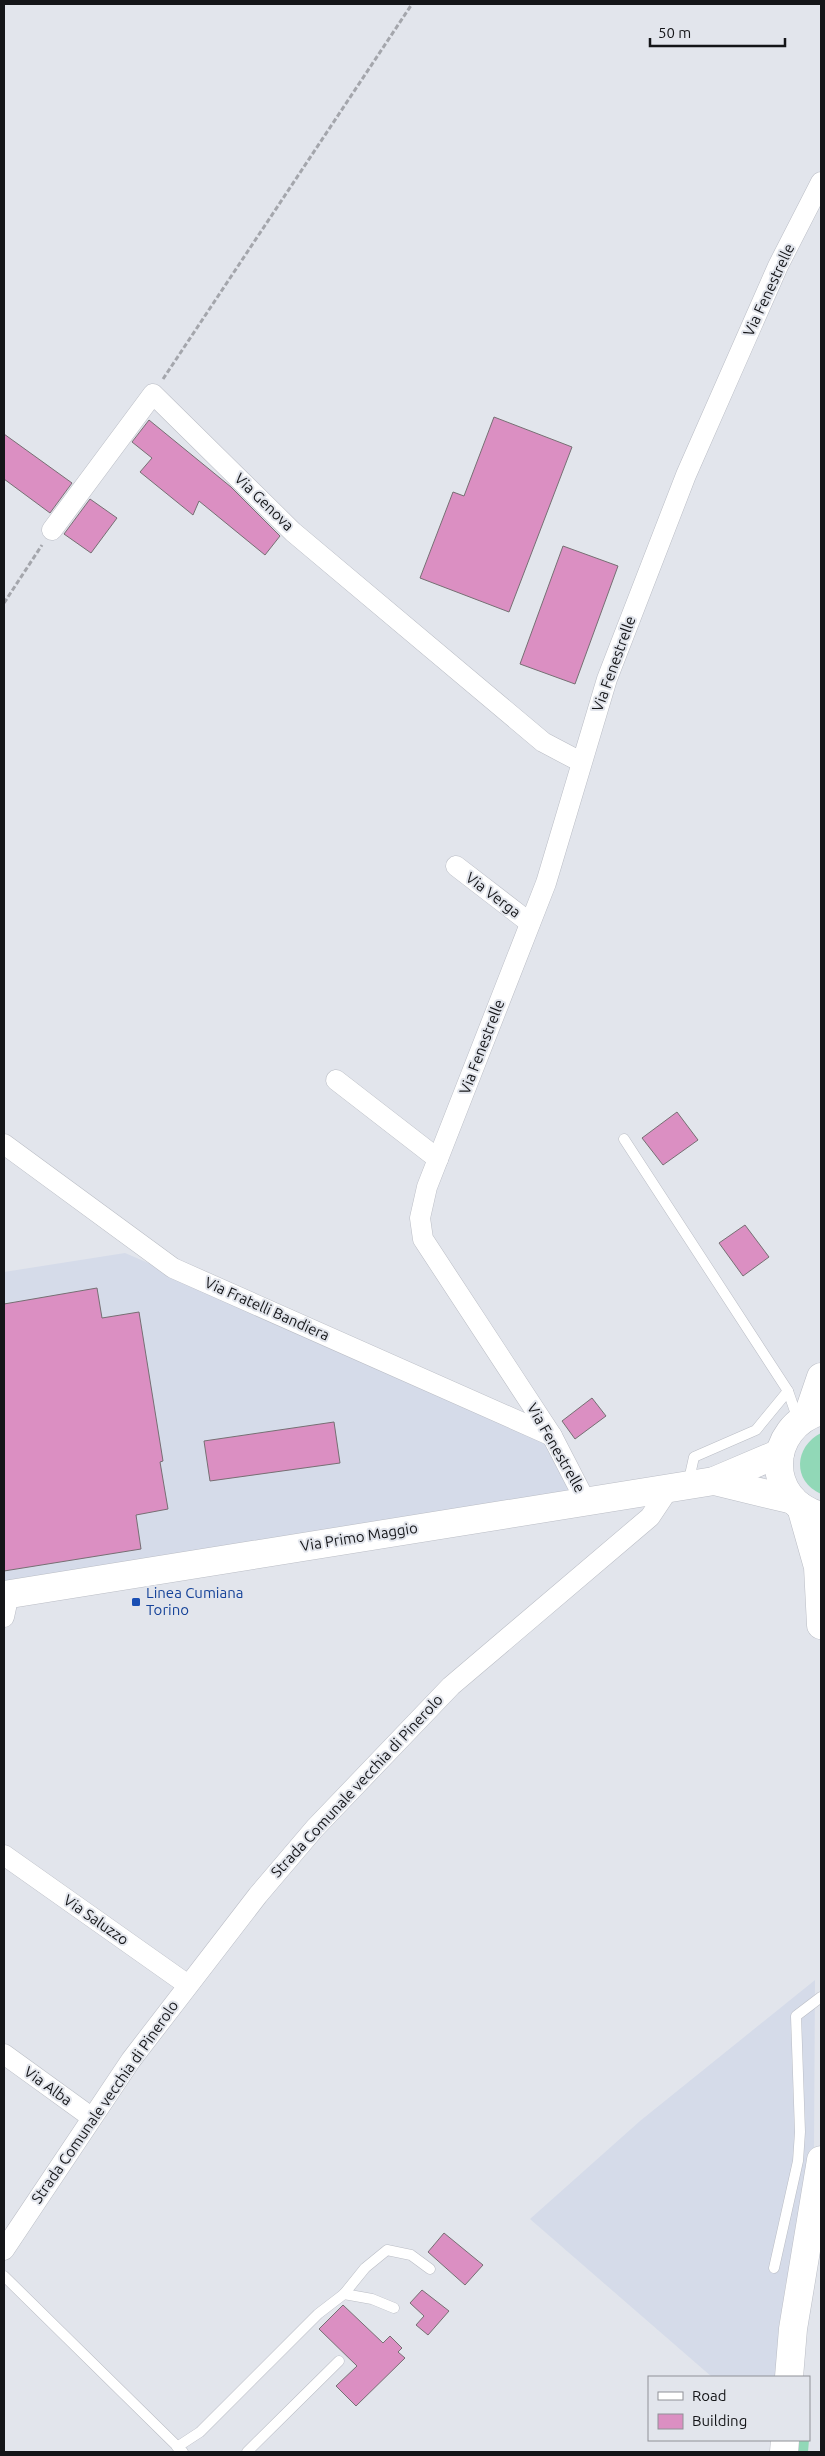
<svg xmlns="http://www.w3.org/2000/svg" width="825" height="2456" viewBox="0 0 825 2456" font-family="Ubuntu,sans-serif">
<style>
.built{fill:#d5dbe9}
.green{fill:#91d8b7}
.building{fill:#db8fc2;stroke:#766f73}
.lines{fill:none;stroke-linecap:round;stroke-linejoin:round}
.service-casing{stroke:#babdc5;stroke-width:11}
.minor-casing{stroke:#babdc5;stroke-width:21}
.secondary-casing{stroke:#babdc5;stroke-width:29}
.path{stroke:#a4a6ac;stroke-width:3;stroke-dasharray:5 2.5;stroke-linecap:butt}
.service{stroke:#fff;stroke-width:10}
.minor{stroke:#fff;stroke-width:20}
.secondary{stroke:#fff;stroke-width:28}
.transit-dot{fill:#1a4fb4;stroke:#e2e5ec;stroke-width:2}
.labels{text-anchor:middle;stroke-width:4;stroke-linejoin:round;paint-order:stroke}
.street-label{font-size:15px;fill:#141518;stroke:#e2e5ec}
.transit-label{font-size:15px;fill:#164399;stroke:#e2e5ec;text-anchor:start}
</style>
<rect width="100%" height="100%" fill="#e2e5ec"/>
<!-- built -->
<g class="built">
<polygon points="125,1253 552,1436 585,1500 4,1595 4,1272"/>
<polygon points="815,1980 814,2149 785,2287 779,2377 712,2377 530,2219 640,2121"/>
</g>
<!-- green -->
<g class="green">
<path d="M821 1433V1494C792 1481 794 1447 821 1433Z"/>
<polygon points="795,2440 809,2440 808,2452 794,2452"/>
</g>
<!-- building -->
<g class="building">
<polygon points="494,417 572,447 509,612 420,578 453,492 464,496"/>
<polygon points="149,420 231,487 280,536 265,555 199,501 193,515 140,472 152,458 132,442"/>
<polygon points="4,434 72,483 50,513 4,479"/>
<polygon points="90,499 117,518 91,553 64,534"/>
<polygon points="563,546 618,566 575,684 520,664"/>
<polygon points="677,1112 698,1140 663,1165 642,1138"/>
<polygon points="745,1225 769,1257 743,1276 719,1243"/>
<polygon points="97,1288 102,1318 139,1312 163,1461 160,1462 168,1509 136,1515 141,1549 4,1571 4,1304"/>
<polygon points="592,1398 606,1416 575,1439 562,1421"/>
<polygon points="334,1422 340,1463 210,1481 204,1441"/>
<polygon points="444,2233 483,2265 465,2285 428,2252"/>
<polygon points="422,2290 449,2311 428,2335 416,2325 424,2316 410,2303"/>
<polygon points="343,2305 383,2343 390,2336 402,2348 398,2352 405,2358 356,2406 336,2386 357,2366 319,2329"/>
</g>
<g class="lines">
<defs>
<g id="service">
<polyline points="624,1139 788,1391 798,1420"/>
<polyline points="688,1484 694,1457 756,1430 788,1391"/>
<polyline points="774,2268 798,2161 800,2132 796,2016 821,1997"/>
<polyline points="4,2276 183,2452"/>
<polyline points="344,2294 365,2268 387,2250 411,2255 430,2269"/>
<polyline points="177,2447 200,2432 318,2314 344,2294 372,2299 394,2308"/>
<polyline points="247,2452 339,2361"/>
</g>
<g id="minor">
<polyline points="52,530 153,394 293,532 543,742 581,762"/>
<polyline points="456,866 530,923"/>
<polyline points="336,1080 438,1159"/>
<polyline points="4,1144 173,1268 552,1436"/>
<polyline points="585,1500 552,1436 423,1239 420,1218 427,1187 546,883 607,679 686,475 778,266 821,182"/>
<polyline points="4,1617 9,1594"/>
<polyline points="4,1855 188,1985"/>
<polyline points="4,2054 91,2117"/>
<polyline points="4,2250 131,2060 258,1895 315,1828 451,1686 650,1517 670,1487"/>
</g>
<g id="secondary">
<path d="M821 1411C766 1427 764 1501 821 1516"/>
<polyline points="808,1415 821,1377"/>
<polyline points="714,1481 793,1500"/>
<polyline points="801,1507 818,1567 821,1625"/>
<polyline points="4,1595 714,1481 780,1453"/>
<polyline points="789,2377 793,2329 821,2160"/>
<polyline points="784,2452 785,2440"/>
</g>
</defs>
<!-- service casing -->
<use href="#service" class="service-casing"/>
<!-- minor casing -->
<use href="#minor" class="minor-casing"/>
<!-- secondary casing -->
<use href="#secondary" class="secondary-casing"/>
<!-- path -->
<g class="path">
<polyline points="163,379 412,4"/>
<polyline points="4,603 42,545"/>
</g>
<!-- service -->
<use href="#service" class="service"/>
<!-- minor -->
<use href="#minor" class="minor"/>
<!-- secondary -->
<use href="#secondary" class="secondary"/>
</g>
<!-- markers -->
<rect class="transit-dot" x="131" y="1597" width="10" height="10" rx="2.5"/>
<g class="labels">
<!-- street labels -->
<g class="street-label">
<text transform="translate(769 290) rotate(-65)" y="5">Via Fenestrelle</text>
<text transform="translate(264 502) rotate(44)" y="5">Via Genova</text>
<text transform="translate(614 664) rotate(-70)" y="5">Via Fenestrelle</text>
<text transform="translate(493 895) rotate(37)" y="5">Via Verga</text>
<text transform="translate(482 1047) rotate(-69)" y="5">Via Fenestrelle</text>
<text transform="translate(267 1309) rotate(24)" y="5">Via Fratelli Bandiera</text>
<text transform="translate(556 1448) rotate(60)" y="5">Via Fenestrelle</text>
<text transform="translate(359 1537) rotate(-9)" y="5">Via Primo Maggio</text>
<text transform="translate(357 1786) rotate(-47)" y="5">Strada Comunale vecchia di Pinerolo</text>
<text transform="translate(96 1920) rotate(35)" y="5">Via Saluzzo</text>
<text transform="translate(48 2086) rotate(36)" y="5">Via Alba</text>
<text transform="translate(105 2102) rotate(-55)" y="5">Strada Comunale vecchia di Pinerolo</text>
</g>
<!-- transit labels -->
<g class="transit-label">
<text x="146" y="1598">Linea Cumiana<tspan x="146" dy="17">Torino</tspan></text>
</g>
</g>
<!-- border -->
<rect width="825" height="2456" fill="none" stroke="#141518" stroke-width="10"/>
<!-- legend -->
<rect x="648" y="2376" width="162" height="65" fill="#e2e5ec" stroke="#909297"/>
<rect x="658" y="2392" width="25" height="8" fill="#ffffff" stroke="#909297"/>
<text x="692" y="2401" font-size="15" fill="#141518">Road</text>
<rect x="658" y="2414" width="25" height="15" fill="#db8fc2" stroke="#909297"/>
<text x="692" y="2426" font-size="15" fill="#141518">Building</text>
<!-- scale -->
<path d="M650 38v8h135v-8" fill="none" stroke="#141518" stroke-width="2.5"/>
<text x="658" y="38" font-size="15" fill="#141518" stroke="#e2e5ec" stroke-width="4" paint-order="stroke">50 m</text>
</svg>
